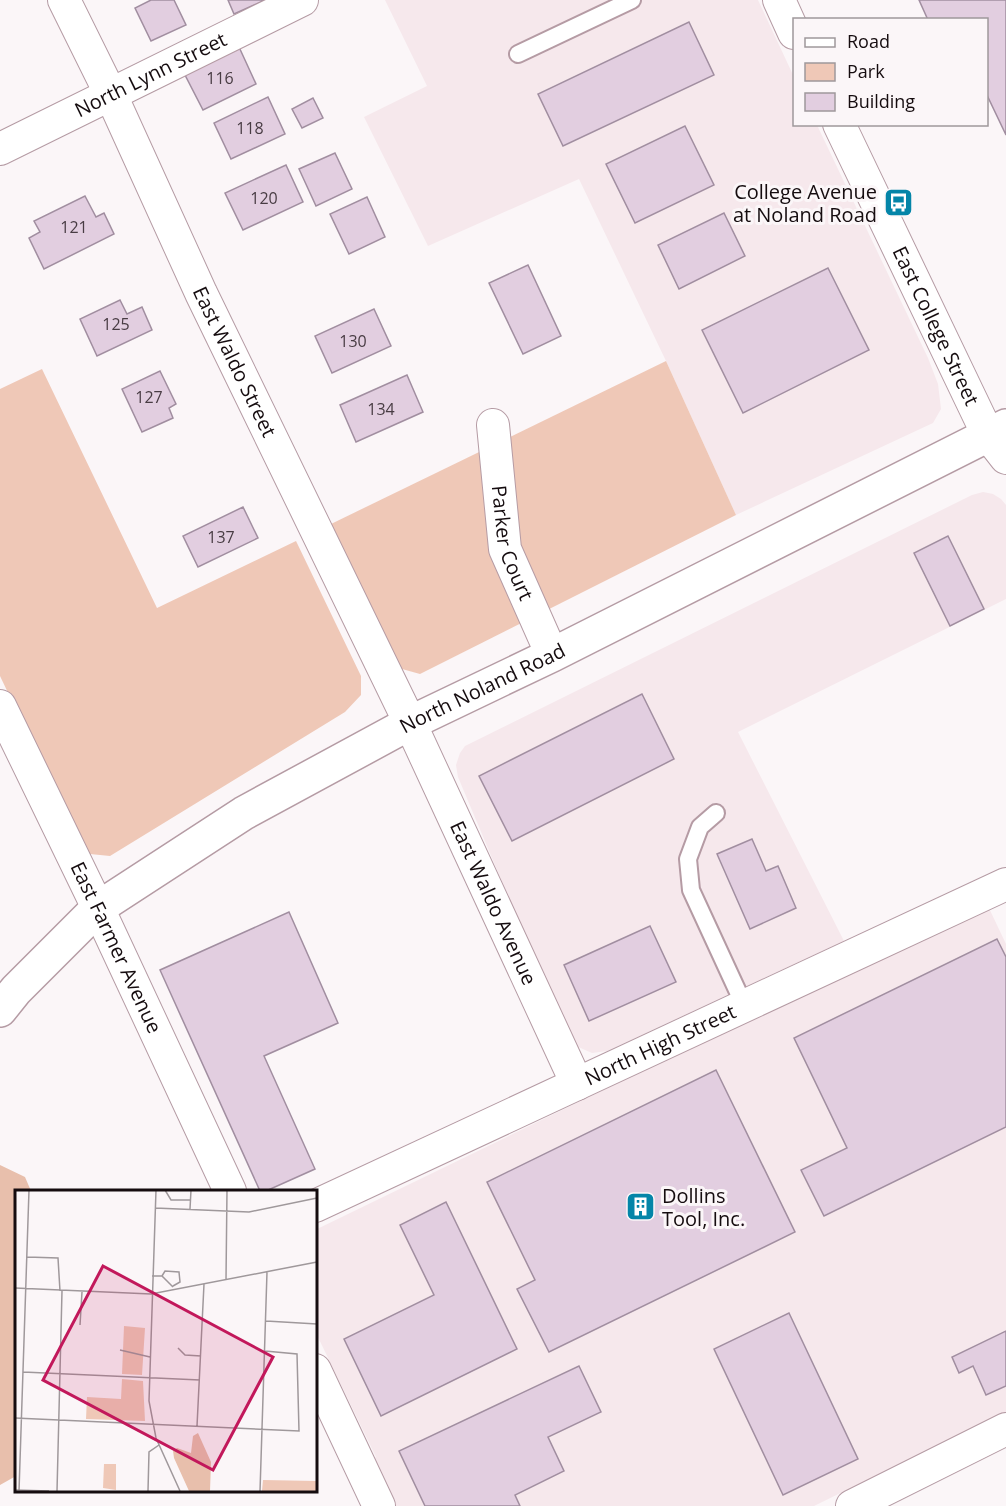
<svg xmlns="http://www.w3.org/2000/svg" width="1006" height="1506" viewBox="0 0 1006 1506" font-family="'Open Sans',sans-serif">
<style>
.built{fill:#f6e8ec}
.green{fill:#efc8b7}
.forest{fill:#e8bfac}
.building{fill:#e2cee0;stroke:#a18ea0;stroke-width:1.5}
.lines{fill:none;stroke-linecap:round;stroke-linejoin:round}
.service-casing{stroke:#b59ba4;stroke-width:20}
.minor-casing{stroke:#b59ba4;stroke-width:34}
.primary-casing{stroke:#b59ba4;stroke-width:36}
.service{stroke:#fff;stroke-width:16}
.minor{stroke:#fff;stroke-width:32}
.primary{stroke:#fff;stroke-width:33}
.labels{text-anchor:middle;stroke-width:6;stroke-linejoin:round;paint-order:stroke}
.number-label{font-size:16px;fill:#483c43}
.street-label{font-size:20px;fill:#150c0f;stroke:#fbf6f8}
.poi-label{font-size:20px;fill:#150c0f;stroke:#fbf6f8;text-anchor:end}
.inset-road{fill:none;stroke:#9f989b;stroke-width:1.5}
.view{fill:#c2185b;fill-opacity:0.15;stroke:#c2185b;stroke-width:3}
.inset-edge{fill:none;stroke:#150c0f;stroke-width:3}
</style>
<rect width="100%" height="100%" fill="#fbf6f8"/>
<!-- built -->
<g class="built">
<polygon points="385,0 758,0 794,77 794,124 817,125 928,358 938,384 941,409 933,423 736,515 666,361 579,179 428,246 364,117 427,86"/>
<polygon points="983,492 993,494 1001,499 1006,505 1006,599 738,732 844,941 607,1051 592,1053 576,1046 567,1037 458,777 456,765 460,753 465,746 972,495"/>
<polygon points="987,904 1006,944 1006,1412 814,1506 389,1506 369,1462 376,1457 315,1331 315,1230"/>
</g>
<!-- green -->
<g class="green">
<polygon points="666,361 736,515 420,674 402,669 387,642 331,524"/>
<polygon points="42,369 157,608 296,541 361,676 361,695 345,712 110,856 90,854 76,835 0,676 0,389"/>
</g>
<!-- forest -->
<polygon class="forest" points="0,1165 25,1177 31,1191 16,1191 16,1476 0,1485"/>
<!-- building -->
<g class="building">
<polygon points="151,0 174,0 186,25 151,41 135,8"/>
<polygon points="228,0 265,0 234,14"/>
<polygon points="919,0 1006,0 1006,135 986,93 986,20 928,20"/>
<polygon points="689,22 714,75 563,146 538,94"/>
<polygon points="239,47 256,84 203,110 184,73"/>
<polygon points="268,97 285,134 231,159 214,123"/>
<polygon points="313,98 323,118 302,128 292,109"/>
<polygon points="685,126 714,185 635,223 606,164"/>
<polygon points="335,153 352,189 316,206 299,169"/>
<polygon points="286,165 303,202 243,230 225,193"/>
<polygon points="85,196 96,217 104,213 114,234 44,269 29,238 40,232 34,221"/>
<polygon points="367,197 385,237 349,254 330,214"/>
<polygon points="724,213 745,256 679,289 658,245"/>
<polygon points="528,265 561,336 523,354 489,283"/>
<polygon points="828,268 869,350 743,413 702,330"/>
<polygon points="120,300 127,314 142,307 152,330 97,356 80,319"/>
<polygon points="374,309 391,346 332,373 315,336"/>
<polygon points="160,371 176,404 169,408 173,418 142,432 122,389"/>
<polygon points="407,375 423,412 356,442 340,405"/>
<polygon points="243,507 258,538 198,567 183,536"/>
<polygon points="948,536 984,609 950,626 914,553"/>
<polygon points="642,694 674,759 512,841 479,776"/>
<polygon points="752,839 766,871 778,866 796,908 750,929 717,854"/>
<polygon points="289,912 338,1023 264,1056 315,1169 266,1191 260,1191 160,970"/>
<polygon points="650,926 676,982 589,1021 564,965"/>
<polygon points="997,939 1006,957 1006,1127 824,1216 801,1170 847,1148 794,1038"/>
<polygon points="716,1070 795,1232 549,1352 517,1289 535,1280 487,1182"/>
<polygon points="446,1202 517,1349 381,1416 344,1339 434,1295 400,1225"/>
<polygon points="789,1313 858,1459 783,1495 714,1349"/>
<polygon points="1006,1331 1006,1386 986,1395 973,1366 959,1373 952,1357"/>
<polygon points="579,1366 601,1412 548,1437 564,1471 515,1495 520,1506 425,1506 399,1451"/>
</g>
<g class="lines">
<defs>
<g id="service">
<polyline points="518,54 632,0"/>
<polyline points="716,813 700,827 688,859 691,890 744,1005"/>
</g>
<g id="minor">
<path id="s1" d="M64 0 111 95 201 293 410 723 577 1084"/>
<polyline points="779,0 794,33"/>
<path id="s2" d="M839 124 988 435 1006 458"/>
<path id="s3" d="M0 149 302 0"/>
<path id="s4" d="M493 425 505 549 552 655"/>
<path id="s5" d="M0 706 98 908 230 1191"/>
<path id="s6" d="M315 1206 1006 884"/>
<polyline points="315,1370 379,1506"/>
<polyline points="852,1506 1006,1429"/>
</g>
<g id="primary">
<path id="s7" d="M0 1010 16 990 98 908 244 813 410 723 552 655 1006 426"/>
</g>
</defs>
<!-- service casing -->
<use href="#service" class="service-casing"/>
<!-- minor casing -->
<use href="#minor" class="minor-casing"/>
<!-- primary casing -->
<use href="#primary" class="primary-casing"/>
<!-- service -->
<use href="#service" class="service"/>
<!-- minor -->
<use href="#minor" class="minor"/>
<!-- primary -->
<use href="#primary" class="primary"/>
</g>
<!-- icons -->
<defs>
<symbol id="bus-square" viewBox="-11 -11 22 22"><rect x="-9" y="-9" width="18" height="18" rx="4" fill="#0485a8" stroke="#fbf6f8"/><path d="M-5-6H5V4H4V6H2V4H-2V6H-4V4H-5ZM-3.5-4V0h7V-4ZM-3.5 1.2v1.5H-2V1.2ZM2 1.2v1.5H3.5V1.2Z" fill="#fff"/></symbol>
<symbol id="building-square" viewBox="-11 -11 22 22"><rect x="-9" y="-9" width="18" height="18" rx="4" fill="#0485a8" stroke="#fbf6f8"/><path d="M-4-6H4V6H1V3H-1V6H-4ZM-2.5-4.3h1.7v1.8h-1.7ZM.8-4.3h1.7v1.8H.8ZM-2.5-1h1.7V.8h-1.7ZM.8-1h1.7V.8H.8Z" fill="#fff"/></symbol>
</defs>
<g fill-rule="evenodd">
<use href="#bus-square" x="882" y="186" width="33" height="33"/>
<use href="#building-square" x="624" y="1190" width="33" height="33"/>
</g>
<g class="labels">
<!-- number labels -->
<g class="number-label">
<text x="220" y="84">116</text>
<text x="250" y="134">118</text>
<text x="264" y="204">120</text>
<text x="74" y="233">121</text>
<text x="116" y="330">125</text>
<text x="353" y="347">130</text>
<text x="149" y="403">127</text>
<text x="381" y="415">134</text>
<text x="221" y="543">137</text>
</g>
<!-- street labels -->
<g class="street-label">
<text dy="7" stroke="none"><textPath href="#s3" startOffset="168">North Lynn Street</textPath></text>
<text dy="7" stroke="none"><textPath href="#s2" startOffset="224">East College Street</textPath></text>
<text dy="7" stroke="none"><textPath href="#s1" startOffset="400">East Waldo Street</textPath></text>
<text dy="7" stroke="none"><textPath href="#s4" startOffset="120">Parker Court</textPath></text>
<text dy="7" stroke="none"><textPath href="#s7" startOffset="585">North Noland Road</textPath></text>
<text dy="7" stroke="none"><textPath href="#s1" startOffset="1000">East Waldo Avenue</textPath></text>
<text dy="7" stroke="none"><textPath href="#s5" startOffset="268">East Farmer Avenue</textPath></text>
<text dy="7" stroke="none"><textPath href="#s6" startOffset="381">North High Street</textPath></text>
</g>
<!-- poi labels -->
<g class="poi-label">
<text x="877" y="199">College Avenue<tspan x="877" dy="23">at Noland Road</tspan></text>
<text x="662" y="1203" text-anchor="start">Dollins<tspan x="662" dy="23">Tool, Inc.</tspan></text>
</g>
</g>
<!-- overview -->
<g transform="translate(15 1190)">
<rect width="302" height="302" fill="#fbf6f8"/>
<path d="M109 136 130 138 127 185 107 184ZM107 189 128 191 130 231 71 229 72 207 106 209ZM89 274H101V300L88 298ZM248 290 301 291V301H247Z" fill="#efc8b7"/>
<path d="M183 243 196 272 195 301H174L159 268 158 261 162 258 176 263 178 246Z" fill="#e8bfac"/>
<path class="inset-road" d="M141 0 134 211 141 248 165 301M150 0 156 10H175M140 18 234 22 302 8M175 19 176 0M12 67 43 68 45 101M137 86H147L158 97M147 86 150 81 164 82 165 92 158 96M211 90 212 0M0 98 136 104 302 72M251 131 302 134M65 135 67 102M163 158 170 165 186 166M105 160 135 167M8 182 185 190M0 228 284 241 282 164 250 161M182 236 189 94M0 300 34 301M4 301 14 0M42 301 47 101M133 301 134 262 144 255M245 301 252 82"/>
<path class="view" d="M88 76 258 167 198 280 28 190Z"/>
<rect width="302" height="302" class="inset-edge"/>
</g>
<!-- legend -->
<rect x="793" y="18" width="195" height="108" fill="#fbf6f8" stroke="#9f989b" stroke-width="1.5"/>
<rect x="805" y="38" width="30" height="9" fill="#ffffff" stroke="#9f989b" stroke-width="1.5"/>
<text x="847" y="48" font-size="18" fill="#150c0f">Road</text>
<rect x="805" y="63" width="30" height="18" fill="#efc8b7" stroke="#9f989b" stroke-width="1.5"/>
<text x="847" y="78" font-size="18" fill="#150c0f">Park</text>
<rect x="805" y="93" width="30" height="18" fill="#e2cee0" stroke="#9f989b" stroke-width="1.5"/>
<text x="847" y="108" font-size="18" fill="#150c0f">Building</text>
</svg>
